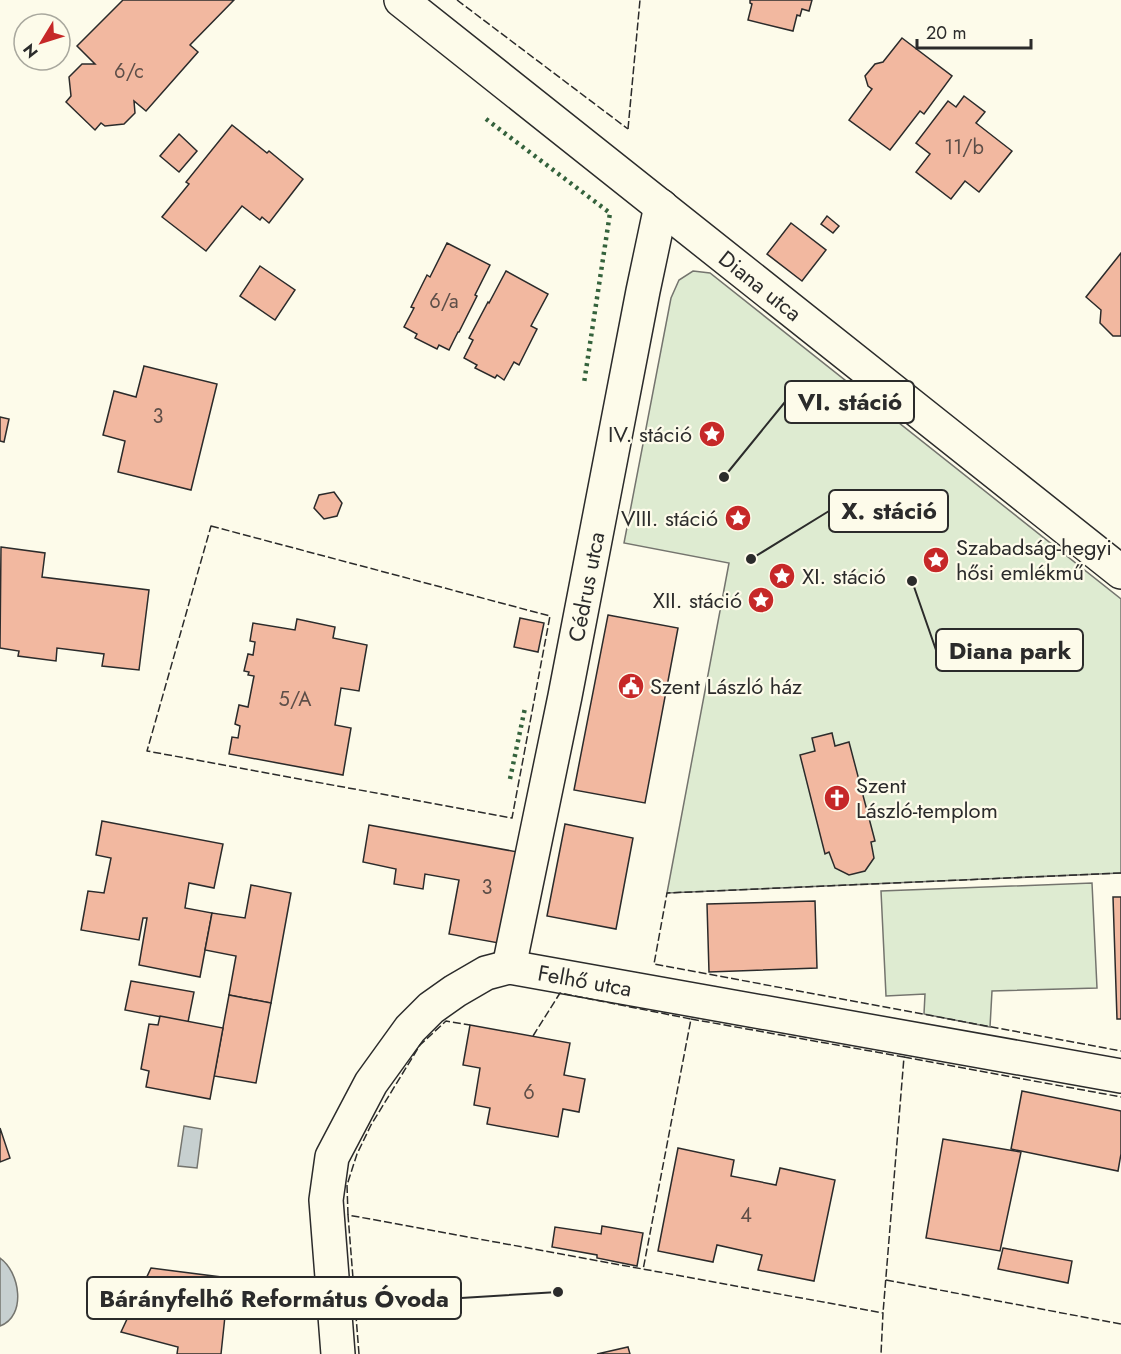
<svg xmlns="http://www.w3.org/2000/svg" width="1121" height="1354" viewBox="0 0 1121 1354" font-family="Jost,sans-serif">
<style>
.green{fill:#deebd1;stroke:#74746e;stroke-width:1.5}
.water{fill:#c7d0d0;stroke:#74746e;stroke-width:1.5}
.building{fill:#f2b8a0;stroke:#2b2b2b;stroke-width:1.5}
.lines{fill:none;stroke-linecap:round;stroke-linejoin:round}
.minor-casing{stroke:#2b2b2b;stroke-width:36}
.minor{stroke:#fdfbea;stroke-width:33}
.hedge{stroke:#34623c;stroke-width:4.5;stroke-dasharray:3 4.5;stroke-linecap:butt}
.fence{stroke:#2b2b2b;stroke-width:1.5;stroke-dasharray:8 3;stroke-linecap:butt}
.labels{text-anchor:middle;stroke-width:4.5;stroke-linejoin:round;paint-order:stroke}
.number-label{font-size:20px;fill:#5d4e48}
.street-label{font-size:22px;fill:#2b2b2b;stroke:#fdfbea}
.poi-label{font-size:22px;fill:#2b2b2b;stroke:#fdfbea;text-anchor:start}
.leader{fill:none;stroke:#2b2b2b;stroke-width:2}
.callout-dot{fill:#2b2b2b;stroke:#fdfbea;stroke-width:2}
.callout{fill:#fdfbea;stroke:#2b2b2b;stroke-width:2}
.callout-label{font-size:24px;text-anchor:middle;font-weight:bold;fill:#2b2b2b}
</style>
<rect width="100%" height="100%" fill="#fdfbea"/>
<!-- green -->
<g class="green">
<polygon points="693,271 710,273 1121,599 1121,873 667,893 729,563 624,543 671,298 679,280"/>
<polygon points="1092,883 1097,988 992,991 990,1027 924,1014 925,994 886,996 881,891"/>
</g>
<!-- water -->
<g class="water">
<polygon points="184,1126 202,1129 197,1168 178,1166"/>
<path d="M0 1258C20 1272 27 1316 0 1326Z"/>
</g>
<!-- building -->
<g class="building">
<polygon points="123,0 234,0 190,45 198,52 146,111 134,101 135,113 124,124 105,126 101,123 95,130 66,102 71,96 69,77 82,64 95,64 77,46"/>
<polygon points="750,0 812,0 809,11 802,9 800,16 797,15 793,31 748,20 752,4 750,3"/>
<polygon points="902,38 952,76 924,114 920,111 890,150 849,120 872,89 868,86 865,76 875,64 883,62"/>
<polygon points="964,96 985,112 976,123 1012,151 979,192 965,181 951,199 916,172 930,154 916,143 948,101 956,107"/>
<polygon points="232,125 267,153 269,151 303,179 269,223 262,217 260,220 242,206 206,251 162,217 189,184 186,182"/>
<polygon points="179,134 197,151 179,172 160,156"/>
<polygon points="827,216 839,226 833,233 821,224"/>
<polygon points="791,223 826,250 802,281 767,254"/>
<polygon points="447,243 490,265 475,295 477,296 459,332 458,332 449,350 439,345 437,349 415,338 417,334 404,327 414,308 411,307 427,275 430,277"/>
<polygon points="1121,253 1121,336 1113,336 1100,323 1101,310 1086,297"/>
<polygon points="260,266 295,290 275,320 240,296"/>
<polygon points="506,271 548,294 531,326 537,329 519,365 514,362 504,380 497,375 495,378 475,368 477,365 464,358 473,340 469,338 488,302 489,303"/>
<polygon points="144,366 217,384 191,490 118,472 125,441 103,435 114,391 136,397"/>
<polygon points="0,417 9,419 4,442 0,441"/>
<polygon points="334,492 342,503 337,516 324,519 314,508 319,495"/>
<polygon points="1,547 45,553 42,577 149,590 139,670 102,666 104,654 57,648 56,661 18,656 19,651 0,648"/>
<polygon points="608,615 678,628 645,803 574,790"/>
<polygon points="520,618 544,623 538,652 514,647"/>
<polygon points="297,619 335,627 333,638 367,645 359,691 341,688 335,725 351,728 343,775 229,754 232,737 238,738 240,726 235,724 239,705 248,707 254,676 248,675 249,672 244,671 248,654 253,655 255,642 250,641 253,623 295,630"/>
<polygon points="832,733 835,746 849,742 875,841 871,842 874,858 865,871 849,875 835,868 829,852 825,854 800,755 815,751 812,738"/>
<polygon points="102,821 223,844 214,888 189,883 185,908 212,913 200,977 139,965 147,918 143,918 139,940 81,930 88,891 104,893 111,858 96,855"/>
<polygon points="565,824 633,838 616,929 547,916"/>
<polygon points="369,825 523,853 504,944 449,934 459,880 425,874 423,889 394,884 396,869 363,862"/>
<polygon points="251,885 291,893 271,1003 229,995 236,956 205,950 212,913 245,918"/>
<polygon points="1113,897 1121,897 1121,1019 1117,1019"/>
<polygon points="815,901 817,968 709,972 707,904"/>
<polygon points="131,981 194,992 188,1022 125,1010"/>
<polygon points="229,995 271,1003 256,1083 214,1076"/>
<polygon points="160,1016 223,1028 210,1099 146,1087 149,1071 141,1069 149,1024 158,1025"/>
<polygon points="470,1025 570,1043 564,1075 585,1079 579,1112 563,1109 558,1137 487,1124 490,1108 474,1105 480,1068 463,1065"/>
<polygon points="1022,1091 1121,1111 1121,1154 1118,1171 1011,1149"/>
<polygon points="0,1128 10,1158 0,1162"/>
<polygon points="943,1139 1021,1152 1000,1251 926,1238"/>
<polygon points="678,1148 734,1160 731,1176 776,1185 780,1168 835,1180 814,1281 758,1270 762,1255 717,1245 713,1262 658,1251"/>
<polygon points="602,1226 643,1233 637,1266 597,1258 597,1255 552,1247 555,1227 601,1234"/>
<polygon points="1003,1248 1072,1261 1068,1283 998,1269"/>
<polygon points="151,1268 229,1278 221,1354 177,1354 178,1347 121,1332"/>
<polygon points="628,1347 630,1354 597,1354"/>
</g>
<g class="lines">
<defs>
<g id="minor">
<path id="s1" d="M401 0 1121 572"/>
<path id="s2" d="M509 967 565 696 643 291 661 206"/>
<path id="s3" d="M338 1354 326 1200 332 1157 371 1083 410 1029 431 1008 455 991 486 973 509 967 1121 1076"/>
</g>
</defs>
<!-- minor casing -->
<use href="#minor" class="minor-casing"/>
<!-- minor -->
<use href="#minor" class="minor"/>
<!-- hedge -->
<g class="hedge">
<polyline points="486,119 610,213 584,383"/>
<polyline points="510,779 525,708"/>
</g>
<!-- fence -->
<g class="fence">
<polyline points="457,0 628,129"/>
<polyline points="628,129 640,0"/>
<polygon points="211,526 550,616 512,818 147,751"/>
<polyline points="1121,873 667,893 654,964 1121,1051"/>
<polyline points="691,1019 904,1057 883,1313"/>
<polyline points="533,1036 560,993 691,1019 643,1270"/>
<polyline points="904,1057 1121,1097"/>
<polyline points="348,1215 347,1185 357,1154 371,1125 420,1045 446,1021 470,1025"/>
<polyline points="886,1280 1121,1324"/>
<polyline points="359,1354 348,1215 883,1313 881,1354"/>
</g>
</g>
<!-- icons -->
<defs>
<symbol id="sight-disc" viewBox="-11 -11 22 22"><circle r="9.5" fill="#c62828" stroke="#fdfbea"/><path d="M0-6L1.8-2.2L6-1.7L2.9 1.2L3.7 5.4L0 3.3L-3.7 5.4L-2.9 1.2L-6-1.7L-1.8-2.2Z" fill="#fff"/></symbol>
<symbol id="civic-disc" viewBox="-11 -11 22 22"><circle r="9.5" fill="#c62828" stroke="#fdfbea"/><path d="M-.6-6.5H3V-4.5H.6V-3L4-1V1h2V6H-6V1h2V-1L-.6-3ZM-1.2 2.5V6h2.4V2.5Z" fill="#fff"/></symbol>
<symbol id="church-disc" viewBox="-11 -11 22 22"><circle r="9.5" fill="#c62828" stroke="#fdfbea"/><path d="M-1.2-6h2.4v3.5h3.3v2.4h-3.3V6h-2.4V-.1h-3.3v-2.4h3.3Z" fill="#fff"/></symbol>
</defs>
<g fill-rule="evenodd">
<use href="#sight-disc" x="697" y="419" width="30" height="30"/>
<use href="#sight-disc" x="723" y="503" width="30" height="30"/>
<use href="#sight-disc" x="921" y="545" width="30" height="30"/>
<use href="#sight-disc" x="767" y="561" width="30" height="30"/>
<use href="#sight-disc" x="746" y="585" width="30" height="30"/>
<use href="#civic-disc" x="616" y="671" width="30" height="30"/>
<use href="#church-disc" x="822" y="783" width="30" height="30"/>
</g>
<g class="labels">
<!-- number labels -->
<g class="number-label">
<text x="129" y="78">6/c</text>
<text x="964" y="154">11/b</text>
<text x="444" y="308">6/a</text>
<text x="158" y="423">3</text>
<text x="295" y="706">5/A</text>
<text x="487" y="894">3</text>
<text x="529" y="1099">6</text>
<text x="746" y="1222">4</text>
</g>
<!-- street labels -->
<g class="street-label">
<text dy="8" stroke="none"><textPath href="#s1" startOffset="459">Diana utca</textPath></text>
<text dy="8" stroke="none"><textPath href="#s2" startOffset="388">Cédrus utca</textPath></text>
<text dy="8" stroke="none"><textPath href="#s3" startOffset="544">Felhő utca</textPath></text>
</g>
<!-- poi labels -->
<g class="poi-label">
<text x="692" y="442" text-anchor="end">IV. stáció</text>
<text x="718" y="526" text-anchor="end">VIII. stáció</text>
<text x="956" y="555">Szabadság-hegyi<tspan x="956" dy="25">hősi emlékmű</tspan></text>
<text x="802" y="584">XI. stáció</text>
<text x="742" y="608" text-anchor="end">XII. stáció</text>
<text x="650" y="694">Szent László ház</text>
<text x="856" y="793">Szent<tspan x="856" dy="25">László-templom</tspan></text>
</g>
</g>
<!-- callouts -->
<path class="leader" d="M724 477L785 402M751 559L829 511M912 581L936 650M558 1292L461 1298"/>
<g class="callout-dot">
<circle cx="724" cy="477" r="6"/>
<circle cx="751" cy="559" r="6"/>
<circle cx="912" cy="581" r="6"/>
<circle cx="558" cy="1292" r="6"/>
</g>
<g class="callout">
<rect x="785" y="381" width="129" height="42" rx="6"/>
<rect x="829" y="490" width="119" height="42" rx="6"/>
<rect x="936" y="629" width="147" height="42" rx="6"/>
<rect x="87" y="1277" width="374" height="42" rx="6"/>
</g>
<g class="callout-label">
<text x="850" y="410">VI. stáció</text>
<text x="889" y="519">X. stáció</text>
<text x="1010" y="659">Diana park</text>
<text x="274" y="1307">Bárányfelhő Református Óvoda</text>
</g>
<!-- north arrow -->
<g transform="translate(42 42) rotate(232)"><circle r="28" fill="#fdfbea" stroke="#a9a89e" stroke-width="1.5"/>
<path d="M0-4.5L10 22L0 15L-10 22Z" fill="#c62828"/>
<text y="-9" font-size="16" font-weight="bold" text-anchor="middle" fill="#2b2b2b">N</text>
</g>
<!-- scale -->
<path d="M917 39v9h114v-9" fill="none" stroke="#2b2b2b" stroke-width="3"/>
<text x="926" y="39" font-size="18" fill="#2b2b2b" stroke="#fdfbea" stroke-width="4.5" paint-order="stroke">20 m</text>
</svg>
